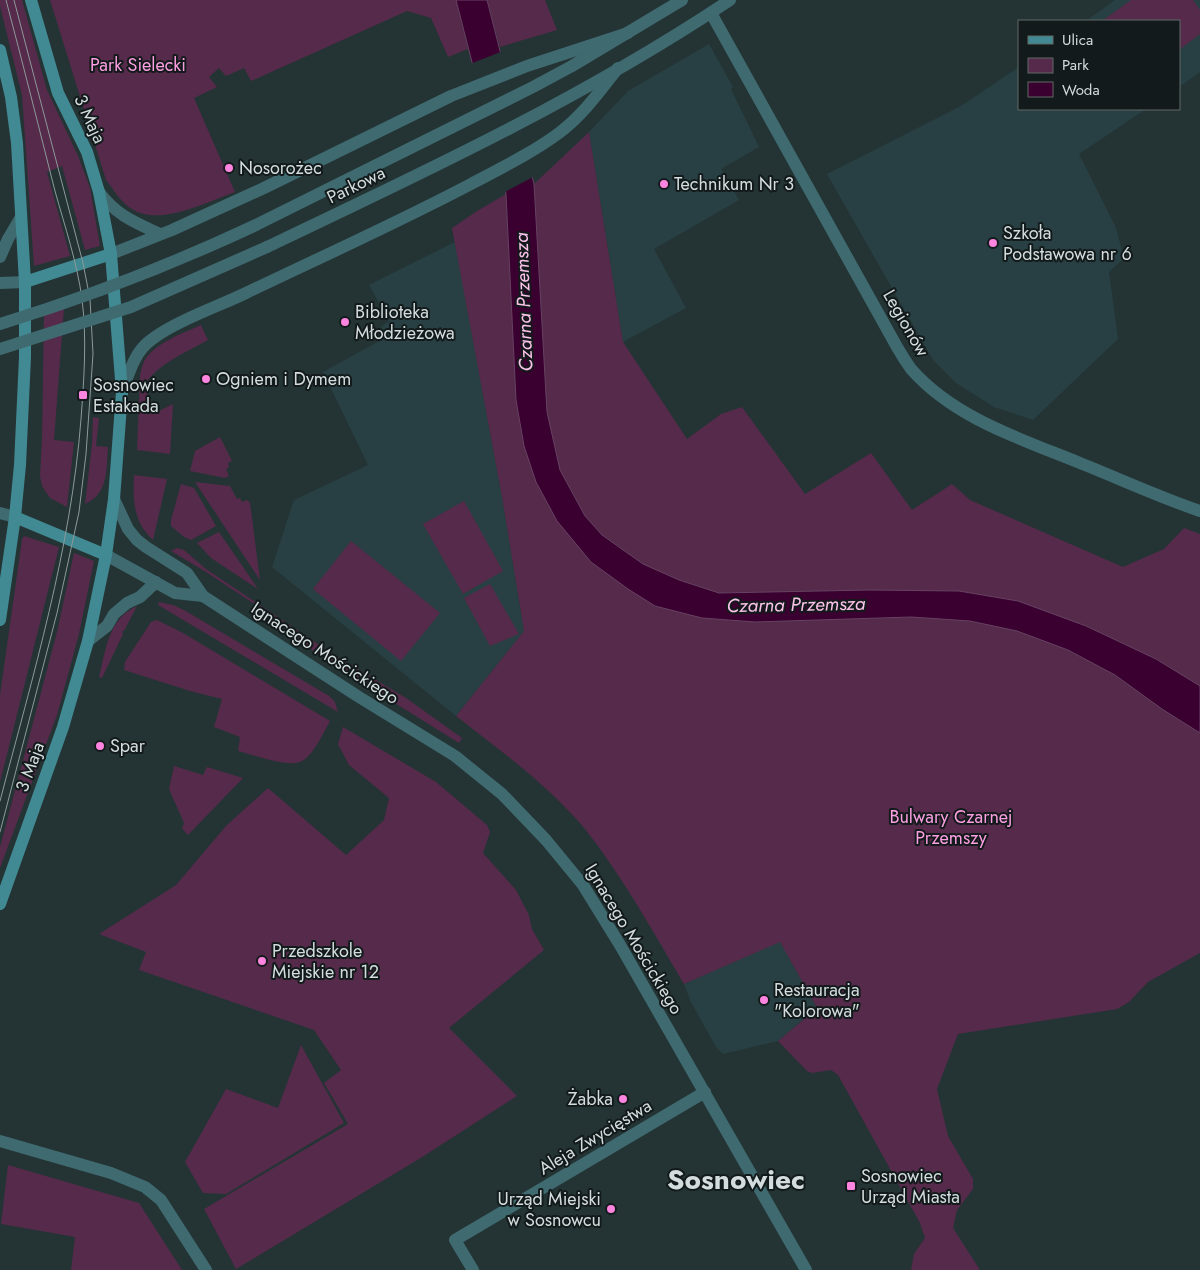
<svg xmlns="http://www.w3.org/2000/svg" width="1200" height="1270" viewBox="0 0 1200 1270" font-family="Jost,sans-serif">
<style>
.built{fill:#284043}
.green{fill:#552a4a}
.water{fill:#3a002f;stroke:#684264}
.pier{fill:#243435}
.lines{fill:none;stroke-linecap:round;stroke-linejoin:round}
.minor{stroke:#3f6a70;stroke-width:12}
.tertiary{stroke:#3f6a70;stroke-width:12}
.secondary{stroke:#428a93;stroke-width:12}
.tram{stroke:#8d999a;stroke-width:1}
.tertiary-bridge{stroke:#3f6a70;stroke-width:12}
.poi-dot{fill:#fe85df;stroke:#131a1b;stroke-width:2}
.labels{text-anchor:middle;stroke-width:4;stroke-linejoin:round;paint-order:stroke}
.park-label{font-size:18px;fill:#fc9fe2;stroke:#131a1b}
.street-label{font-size:18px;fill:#d4ddde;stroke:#131a1b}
.poi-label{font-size:18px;fill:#d4ddde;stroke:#131a1b;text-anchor:start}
.water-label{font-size:19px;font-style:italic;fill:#fcc3eb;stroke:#131a1b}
.town-label{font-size:28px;font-weight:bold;fill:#d4ddde;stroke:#131a1b}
</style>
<rect width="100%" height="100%" fill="#243435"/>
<!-- built -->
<g class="built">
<polygon points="1115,0 1200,0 1200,72 1179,87 1179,21 1086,21"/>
<polygon points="709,44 733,87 731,89 759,147 721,169 739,200 654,249 686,308 623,342 589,132 628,91"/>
<polygon points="1019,67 1019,109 1146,109 1079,154 1116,228 1124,258 1109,272 1118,339 1033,420 994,407 956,383 933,360 827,174 961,106"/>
<polygon points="455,242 502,497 524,631 456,716 272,567 294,500 368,465 323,372 383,339 381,327 389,321 369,285"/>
<polygon points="780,941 817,1008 778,1041 723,1054 716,1047 691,1002 684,984"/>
</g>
<!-- green -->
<g class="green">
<polygon points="0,0 22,0 47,90 78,156 90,188 100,246 85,250 62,166 47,172 70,256 34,266 22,95 0,6"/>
<path d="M50 0H456L468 49 448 57 431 18 407 11 251 81 244 68 226 76 219 68 209 77 217 87 194 98 235 192C207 202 159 227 132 209 121 203 114 190 106 180Z"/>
<polygon points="487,0 545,0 557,30 500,47"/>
<polygon points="1131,0 1193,0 1200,10 1200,34 1179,50 1179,21 1102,21"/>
<polygon points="589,132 623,342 687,439 721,414 742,407 805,494 871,453 912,510 952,484 970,500 1123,567 1164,549 1184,528 1200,534 1200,686 1156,659 1086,626 1018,601 959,591 869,590 719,593 679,580 643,564 602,535 585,516 560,470 547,412 534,184"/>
<path d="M506 194 516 400 524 446 655 606 702 618 755 622 911 617 970 621 1017 631 1068 650 1115 675 1162 709 1200 733V953L1148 982 1129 1002 1117 1009 958 1034 937 1089 948 1136 973 1179V1189L957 1210 953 1228 980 1270H911L914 1254 925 1238 920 1223 838 1075 831 1070 812 1073 807 1071 778 1041 817 1008 780 942 684 984C653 932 623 877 585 829 548 785 501 751 456 716L524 631 502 497 452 228 477 211Z"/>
<polygon points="64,308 54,440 74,442 67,507 50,498 42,486 40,476 42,438 44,315"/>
<path d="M201 325 208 340C185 353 159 363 143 386L157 412 173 404 170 454 137 450 140 376C141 372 141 368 143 364 150 345 183 333 201 325Z"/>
<path d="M93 417 99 418 96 446 108 447C106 470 109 493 85 504L92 444Z"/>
<polygon points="220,437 232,461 228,463 229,467 226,469 229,476 225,478 190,471 195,451"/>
<path d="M134 475 167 479 153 540C133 522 133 500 134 475Z"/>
<polygon points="195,482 230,486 237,499 240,498 242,502 247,500 250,503 260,580"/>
<polygon points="181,484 194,488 216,526 191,540 184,537 171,526 171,520"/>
<polygon points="464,501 503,571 463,594 423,524"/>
<polygon points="219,532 258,589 211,558 197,543"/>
<polygon points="24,536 59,547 0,782 0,695 22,539"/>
<polygon points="351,541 440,613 401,661 313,589"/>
<polygon points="177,548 184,550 206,569 331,653 406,698 462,738 459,743 337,667 312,650 262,609 206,572 171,551"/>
<polygon points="74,553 94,561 79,634 57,715 0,868 0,847 57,632"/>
<polygon points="490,584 519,634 490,646 464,598"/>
<polygon points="159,602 173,605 184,610 329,696 335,702 338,712 158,605"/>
<path d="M137 606 124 631H122L123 634 102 678 99 677C106 650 108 619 137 606Z"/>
<path d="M157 620 183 633 330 721C324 732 312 758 300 762 285 767 254 755 238 751L240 737 214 727 222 699 190 691 124 670 125 662 151 622Z"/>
<polygon points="343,727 436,782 487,825 490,832 483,853 516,890 529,915 532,929 544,950 449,1028 517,1096 419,1159 236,1269 204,1209 348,1124 324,1083 341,1070 314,1030 139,970 146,952 99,934 176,885 226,826 268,788 346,855 384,820 389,798 349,765 338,744"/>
<polygon points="174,766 203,775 207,767 243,778 188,835 182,828 184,823 169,789"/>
<polygon points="301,1045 344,1123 226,1194 203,1193 185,1162 226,1089 278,1108"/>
<polygon points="8,1165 139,1203 182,1270 71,1270 75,1237 1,1224"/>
</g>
<!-- water -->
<polygon class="water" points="456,0 487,0 534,184 547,412 560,470 585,516 602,535 643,564 679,580 719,593 869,590 959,591 1018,601 1086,626 1156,659 1200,686 1200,733 1162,709 1115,675 1068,650 1017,631 970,621 911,617 755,622 702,618 655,606 628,589 591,562 557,521 536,482 524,446 516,400 506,194"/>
<!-- pier -->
<polygon class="pier" points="503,51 535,176 503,193 470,64"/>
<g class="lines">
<!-- minor -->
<g class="minor">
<path d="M711 13 897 347C901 354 906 362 911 369 954 418 1021 439 1080 463 1120 479 1159 497 1200 511"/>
<polyline points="0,1141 111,1173 145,1187 161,1200 206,1270"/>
<polyline points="473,1270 455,1240 705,1092"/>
</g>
<!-- tertiary -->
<g class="tertiary">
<path d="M99 192C116 215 134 222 160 234"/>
<polyline points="256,225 533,87 572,66 682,0"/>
<path d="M267 247C425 172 585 97 730 0"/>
<polyline points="111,254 172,230 264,188 451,96 527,66 628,33"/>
<polyline points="0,257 8,239 21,217"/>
<polyline points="0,283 25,282"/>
<path d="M122 392C129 374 134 352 151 340 176 321 217 307 246 293 321 257 397 223 471 184 501 168 532 153 559 133 583 115 600 91 618 68"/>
<polyline points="114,499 128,529 137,540 146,547 187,573 203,596 359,697 455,756 502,794 546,840 583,885 620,945 806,1270"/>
<polyline points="0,513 15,517"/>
<polyline points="106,555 175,593 203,596"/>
<polyline points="88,641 107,626 114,614 127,603 140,597 156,582"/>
</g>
<!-- secondary -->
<g class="secondary">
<polyline points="0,50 11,97 17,143 25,282 25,357 20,465 15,517 0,620"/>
<polyline points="25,282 111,254"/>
<polyline points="15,517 106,555"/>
<polyline points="0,904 63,727 88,641 106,555 114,499 122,392 111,254 99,192 87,152 58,93 31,0"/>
</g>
<!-- tram -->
<g class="tram">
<path d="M0 801C33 675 71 549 81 419 84 379 87 339 82 299 77 262 65 227 55 191 39 128 23 64 6 0"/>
<polyline points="0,832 57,613 79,512 86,454 93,354 90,299 83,263 14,0"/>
</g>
<!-- tertiary-bridge -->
<g class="tertiary-bridge">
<path d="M0 324C88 297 173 264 256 225"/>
<polyline points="0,349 131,307 267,247"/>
</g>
</g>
<!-- markers -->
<g class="poi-dot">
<circle cx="229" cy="168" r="5"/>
<circle cx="664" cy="184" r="5"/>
<circle cx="993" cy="243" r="5"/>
<circle cx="345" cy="322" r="5"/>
<circle cx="206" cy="379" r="5"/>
<rect x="78" y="390" width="10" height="10" rx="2.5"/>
<circle cx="100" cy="746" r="5"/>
<circle cx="262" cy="961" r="5"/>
<circle cx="764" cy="1000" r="5"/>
<circle cx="623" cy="1099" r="5"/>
<rect x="846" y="1181" width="10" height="10" rx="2.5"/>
<circle cx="611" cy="1209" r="5"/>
</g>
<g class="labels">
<!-- park labels -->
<g class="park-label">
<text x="138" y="71">Park Sielecki</text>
<text x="951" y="823">Bulwary Czarnej<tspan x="951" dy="21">Przemszy</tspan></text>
</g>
<!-- street labels -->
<g class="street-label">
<text transform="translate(90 119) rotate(65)" y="6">3 Maja</text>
<text transform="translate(356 185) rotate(-26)" y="6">Parkowa</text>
<text transform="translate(906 323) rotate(60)" y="6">Legionów</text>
<text transform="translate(325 653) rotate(33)" y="6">Ignacego Mościckiego</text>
<text transform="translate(30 767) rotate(-70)" y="6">3 Maja</text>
<text transform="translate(634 939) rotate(59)" y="6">Ignacego Mościckiego</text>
<text transform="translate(595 1137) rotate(-31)" y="6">Aleja Zwycięstwa</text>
</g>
<!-- poi labels -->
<g class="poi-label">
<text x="239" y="174">Nosorożec</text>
<text x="674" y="190">Technikum Nr 3</text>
<text x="1003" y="239">Szkoła<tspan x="1003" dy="21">Podstawowa nr 6</tspan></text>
<text x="355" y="318">Biblioteka<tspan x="355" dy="21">Młodzieżowa</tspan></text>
<text x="216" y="385">Ogniem i Dymem</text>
<text x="93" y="391">Sosnowiec<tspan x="93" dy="21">Estakada</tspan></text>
<text x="110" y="752">Spar</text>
<text x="272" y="957">Przedszkole<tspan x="272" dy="21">Miejskie nr 12</tspan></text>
<text x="774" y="996">Restauracja<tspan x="774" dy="21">"Kolorowa"</tspan></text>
<text x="613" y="1105" text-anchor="end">Żabka</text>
<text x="861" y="1182">Sosnowiec<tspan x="861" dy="21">Urząd Miasta</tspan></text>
<text x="601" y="1205" text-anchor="end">Urząd Miejski<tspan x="601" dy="21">w Sosnowcu</tspan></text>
</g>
<!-- water labels -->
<g class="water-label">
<text transform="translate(523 302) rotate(-92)" y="7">Czarna Przemsza</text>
<text transform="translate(796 604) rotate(-1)" y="7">Czarna Przemsza</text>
</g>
<!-- town labels -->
<g class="town-label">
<text x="736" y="1189">Sosnowiec</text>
</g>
</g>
<!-- legend -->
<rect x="1018" y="20" width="162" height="90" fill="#131a1b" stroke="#606869"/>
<rect x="1028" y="36" width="25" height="8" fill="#428a93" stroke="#606869"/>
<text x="1062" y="45" font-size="15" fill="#d4ddde">Ulica</text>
<rect x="1028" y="58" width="25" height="15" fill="#552a4a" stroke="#606869"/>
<text x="1062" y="70" font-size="15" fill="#d4ddde">Park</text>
<rect x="1028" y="82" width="25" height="15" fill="#3a002f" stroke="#606869"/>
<text x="1062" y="95" font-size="15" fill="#d4ddde">Woda</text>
</svg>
